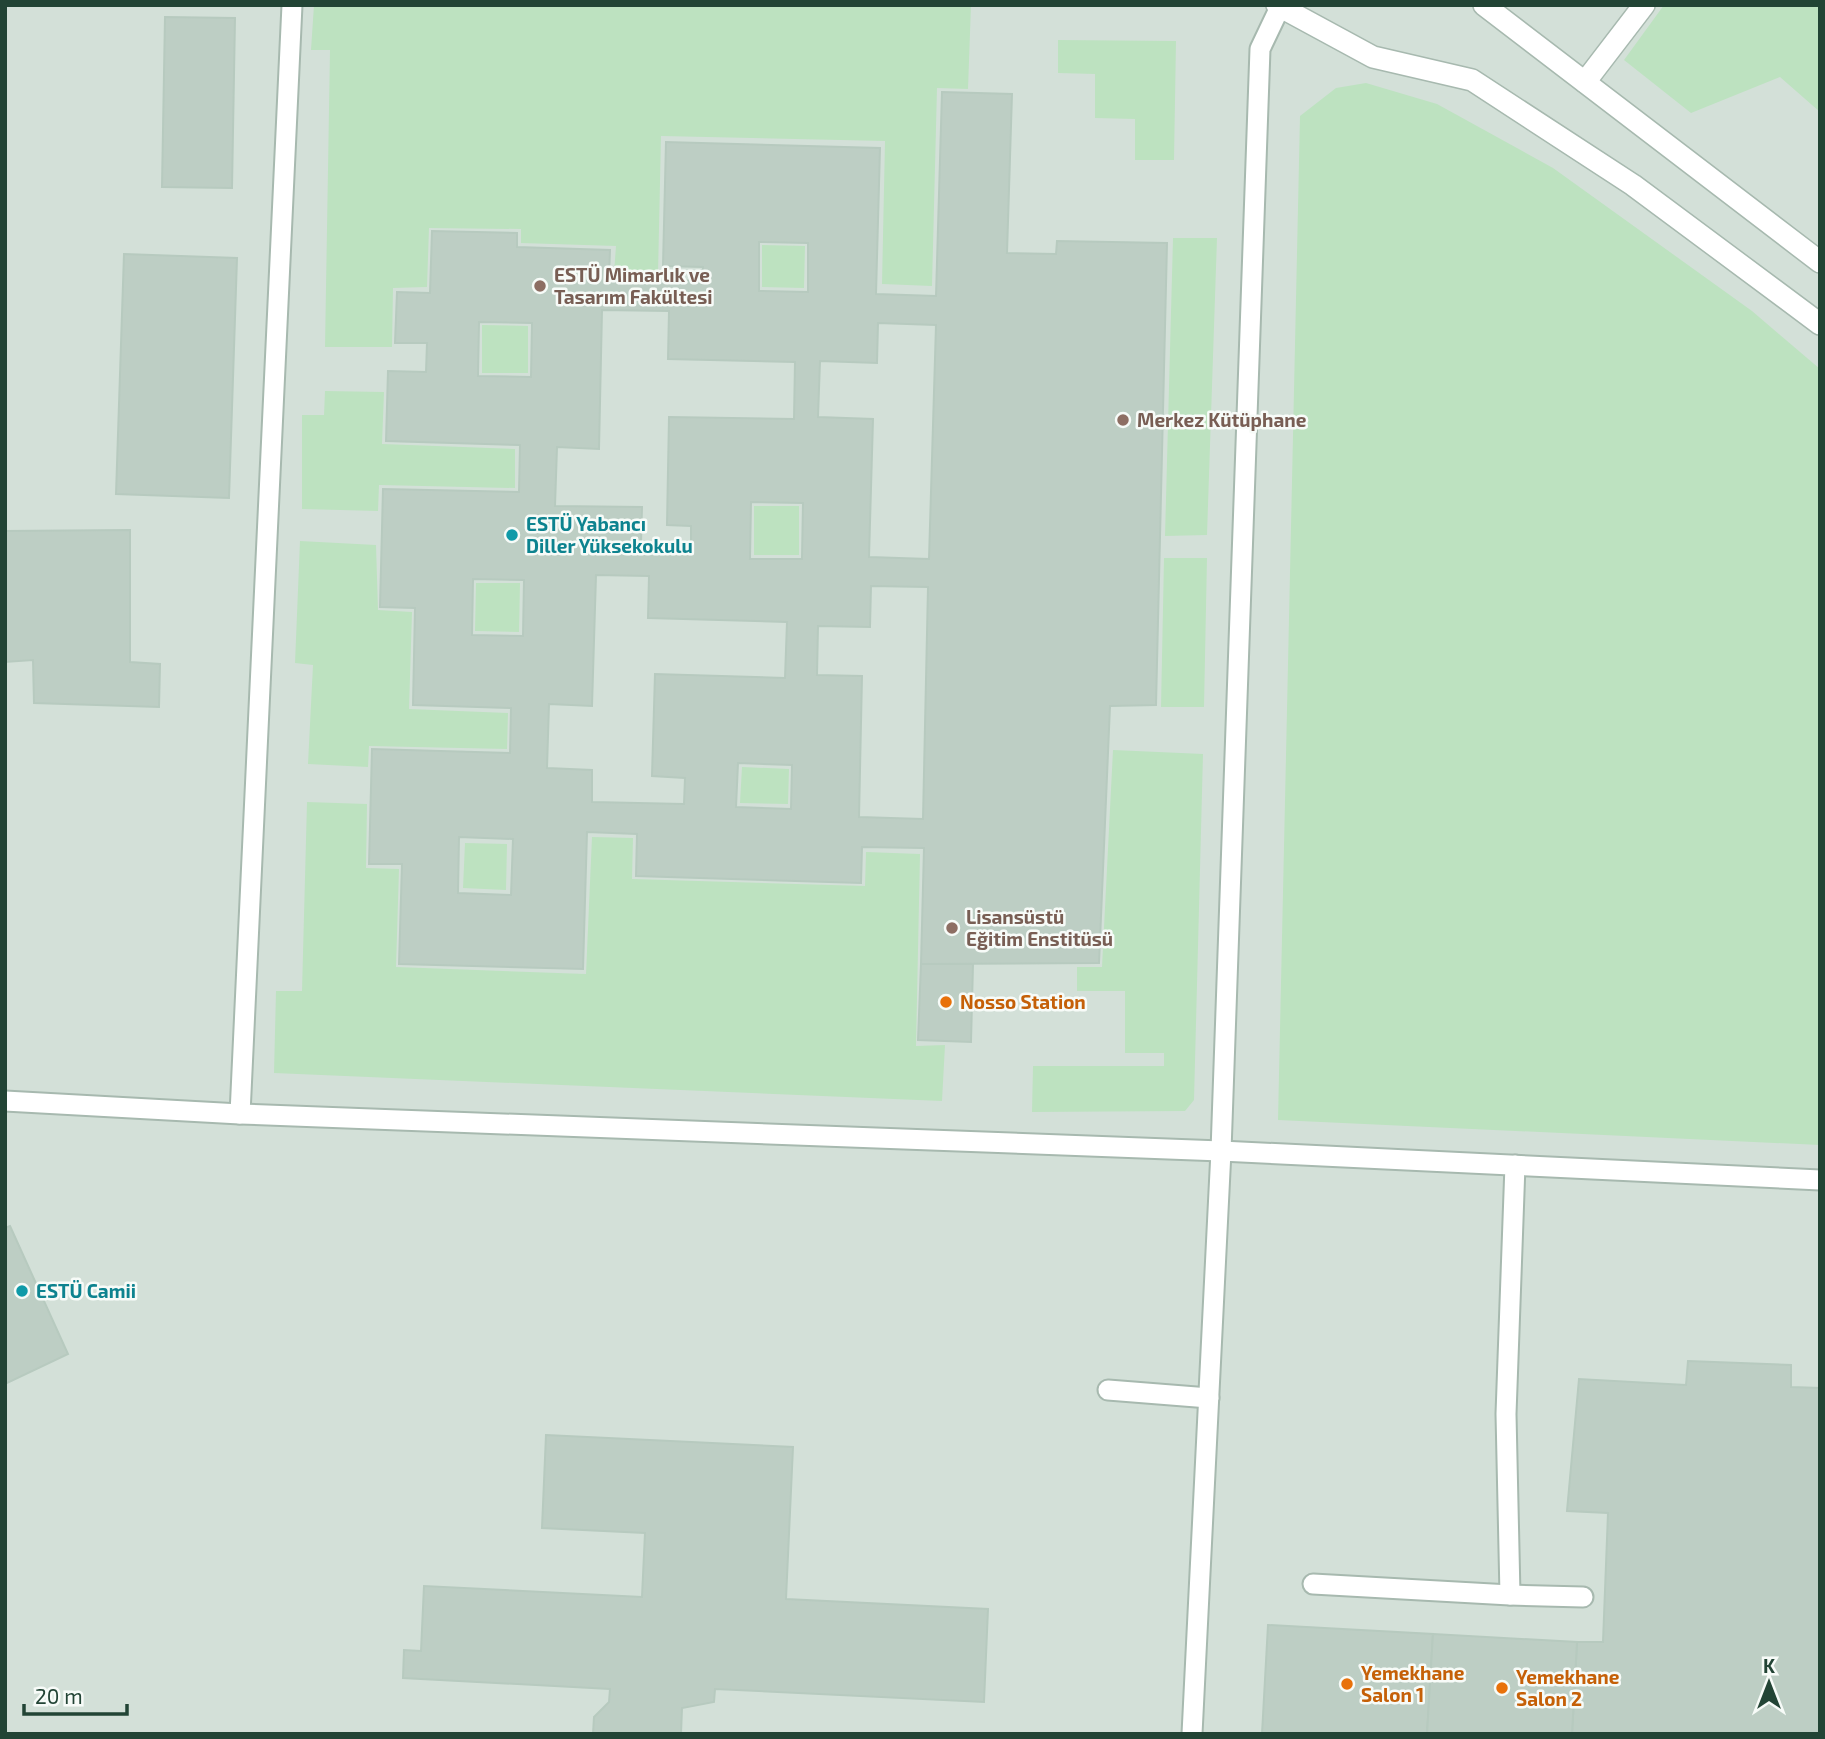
<svg xmlns="http://www.w3.org/2000/svg" width="1825" height="1739" viewBox="0 0 1825 1739" font-family="'Exo 2',sans-serif">
<style>
.built{fill:#d3e0d8}
.green{fill:#bde2c0}
.building{fill:#bdcec4;stroke:#b7cabf;stroke-width:2;fill-rule:evenodd}
.lines{fill:none;stroke-linecap:round;stroke-linejoin:round}
.service-casing{stroke:#a7b9af;stroke-width:23}
.pedestrian-casing{stroke:#a7b9af;stroke-width:24}
.tertiary-casing{stroke:#a7b9af;stroke-width:24}
.service{stroke:#fff;stroke-width:19}
.pedestrian{stroke:#fff;stroke-width:21}
.tertiary{stroke:#fff;stroke-width:21}
.education-dot{fill:#8d6e63;stroke:#f7fbf8;stroke-width:2.5}
.culture-dot{fill:#0f9aa8;stroke:#f7fbf8;stroke-width:2.5}
.food-dot{fill:#e8710a;stroke:#f7fbf8;stroke-width:2.5}
.labels{text-anchor:middle;stroke-width:5;stroke-linejoin:round;paint-order:stroke}
.education-label{font-size:19px;font-weight:bold;fill:#785e54;stroke:#f7fbf8;text-anchor:start}
.culture-label{font-size:19px;font-weight:bold;fill:#0d838f;stroke:#f7fbf8;text-anchor:start}
.food-label{font-size:19px;font-weight:bold;fill:#c56008;stroke:#f7fbf8;text-anchor:start}
</style>
<rect width="100%" height="100%" fill="#e5f0e9"/>
<!-- built -->
<rect class="built" x="5" y="5" width="1815" height="1729"/>
<!-- green -->
<g class="green">
<polygon points="314,5 971,5 968,89 937,88 932,286 882,284 885,141 661,136 658,274 614,273 616,246 521,243 521,229 429,228 427,287 393,288 392,347 325,347 330,50 311,50"/>
<polygon points="1664,5 1820,5 1820,112 1780,77 1691,113 1624,60"/>
<polygon points="1058,40 1176,41 1174,160 1135,160 1135,119 1095,118 1095,74 1058,73"/>
<polygon points="1366,83 1437,104 1553,168 1752,311 1820,369 1820,1145 1278,1120 1300,116 1336,88"/>
<polygon points="1173,238 1217,238 1207,535 1165,536"/>
<polygon points="762,245 805,246 804,288 762,287"/>
<polygon points="482,325 528,326 528,373 482,373"/>
<polygon points="325,391 384,392 382,444 515,449 515,488 379,485 378,511 302,509 302,415 324,415"/>
<rect x="754" y="506" width="45" height="49"/>
<polygon points="300,541 376,545 378,610 412,612 409,709 508,713 507,749 369,746 368,767 308,764 313,665 295,663"/>
<polygon points="1164,558 1207,558 1204,707 1161,707"/>
<polygon points="476,583 520,583 519,632 475,631"/>
<polygon points="1113,750 1203,754 1194,1100 1185,1111 1032,1112 1033,1066 1164,1066 1164,1053 1125,1053 1125,991 1077,991 1077,967 1102,967"/>
<polygon points="742,767 789,769 788,804 740,803"/>
<polygon points="307,802 367,804 366,868 399,869 396,967 586,974 592,837 633,838 632,879 865,886 866,852 920,854 916,1046 945,1045 942,1101 274,1073 276,991 302,991"/>
<polygon points="465,843 507,844 506,890 463,888"/>
</g>
<!-- building -->
<g class="building">
<polygon points="165,17 235,18 232,188 162,187"/>
<path d="M942 92 1012 94 1007 253 1056 254 1057 241 1167 243 1156 705 1110 706 1099 963 921 964 924 848 862 847 861 883 636 876 637 834 587 832 583 969 399 964 402 864H369L372 749 510 753 511 708 413 705 415 608 380 607 383 489 519 492 520 445 386 441 388 371 426 372 427 343H395L397 292 430 293 432 231 517 233V247L610 250 609 278 702 281 703 267 663 266 666 142 880 148 876 294 936 296ZM759 242 808 243V292L759 291ZM602 310 669 311 668 359 795 362 794 419 669 417 667 525 691 526V545L641 543 642 507 555 506 557 447 599 449ZM479 322 532 323 531 377 478 376ZM878 323 936 325 929 559 869 557 873 419 818 417 820 361 877 363ZM751 502 803 503 802 559H750ZM596 575 649 576 648 618 787 622 785 678 655 674 652 776 685 778 684 804 592 802V770L547 768 549 704 592 706ZM473 579 524 580 523 636 472 635ZM871 586 928 587 923 819 859 817 862 676 817 675 818 626 870 627ZM738 763 792 765 791 809 736 807ZM459 837 513 839 511 895 458 893Z"/>
<polygon points="124,254 237,258 229,498 116,494"/>
<polygon points="130,530 130,662 160,664 159,707 34,703 33,660 5,662 5,531"/>
<polygon points="921,964 973,964 971,1042 918,1040"/>
<polygon points="10,1226 68,1354 5,1384 5,1228"/>
<polygon points="1688,1361 1791,1365 1791,1387 1820,1388 1820,1734 1572,1734 1577,1642 1603,1642 1608,1513 1567,1511 1579,1379 1686,1385"/>
<polygon points="546,1435 793,1447 786,1599 988,1609 984,1702 715,1689 714,1702 682,1708 681,1734 593,1734 594,1717 609,1702 610,1689 403,1678 404,1650 421,1651 424,1586 642,1597 645,1533 542,1528"/>
<polygon points="1268,1625 1433,1634 1427,1734 1262,1734"/>
<polygon points="1433,1634 1577,1642 1572,1734 1427,1734"/>
</g>
<g class="lines">
<defs>
<g id="service">
<polyline points="5,1101 240,1114 1221,1151 1820,1180"/>
<polyline points="240,1114 292,5"/>
<polyline points="1108,1390 1209,1398"/>
<polyline points="1313,1584 1510,1595 1583,1597"/>
<polyline points="1510,1595 1506,1414 1515,1165"/>
<polyline points="1192,1734 1221,1151 1260,49 1281,5"/>
</g>
<polyline id="pedestrian" points="1585,82 1644,5"/>
<g id="tertiary">
<polyline points="1277,5 1373,57 1472,80 1633,185 1820,324"/>
<polyline points="1484,5 1820,262"/>
</g>
</defs>
<!-- service casing -->
<use href="#service" class="service-casing"/>
<!-- pedestrian casing -->
<use href="#pedestrian" class="pedestrian-casing"/>
<!-- tertiary casing -->
<use href="#tertiary" class="tertiary-casing"/>
<!-- service -->
<use href="#service" class="service"/>
<!-- pedestrian -->
<use href="#pedestrian" class="pedestrian"/>
<!-- tertiary -->
<use href="#tertiary" class="tertiary"/>
</g>
<!-- markers -->
<g class="education-dot">
<circle cx="540" cy="286" r="7"/>
<circle cx="1123" cy="420" r="7"/>
<circle cx="952" cy="928" r="7"/>
</g>
<g class="culture-dot">
<circle cx="512" cy="535" r="7"/>
<circle cx="22" cy="1291" r="7"/>
</g>
<g class="food-dot">
<circle cx="946" cy="1002" r="7"/>
<circle cx="1347" cy="1684" r="7"/>
<circle cx="1502" cy="1688" r="7"/>
</g>
<g class="labels">
<!-- education labels -->
<g class="education-label">
<text x="554" y="282">ESTÜ Mimarlık ve<tspan x="554" dy="22">Tasarım Fakültesi</tspan></text>
<text x="1137" y="427">Merkez Kütüphane</text>
<text x="966" y="924">Lisansüstü<tspan x="966" dy="22">Eğitim Enstitüsü</tspan></text>
</g>
<!-- culture labels -->
<g class="culture-label">
<text x="526" y="531">ESTÜ Yabancı<tspan x="526" dy="22">Diller Yüksekokulu</tspan></text>
<text x="36" y="1298">ESTÜ Camii</text>
</g>
<!-- food labels -->
<g class="food-label">
<text x="960" y="1009">Nosso Station</text>
<text x="1361" y="1680">Yemekhane<tspan x="1361" dy="22">Salon 1</tspan></text>
<text x="1516" y="1684">Yemekhane<tspan x="1516" dy="22">Salon 2</tspan></text>
</g>
</g>
<!-- border -->
<rect width="1825" height="1739" fill="none" stroke="#224435" stroke-width="14"/>
<!-- north arrow -->
<g transform="translate(1769 1683)" stroke="#f7fbf8" stroke-width="5" paint-order="stroke">
<path d="M0-5L12 26L0 18L-12 26Z" fill="#224435"/>
<text y="-10" font-size="19" font-weight="bold" text-anchor="middle" fill="#224435">K</text>
</g>
<!-- scale -->
<path d="M24 1704v10h103v-10" fill="none" stroke="#224435" stroke-width="3.5"/>
<text x="35" y="1704" font-size="21" fill="#224435" stroke="#f7fbf8" stroke-width="5" paint-order="stroke">20 m</text>
</svg>
